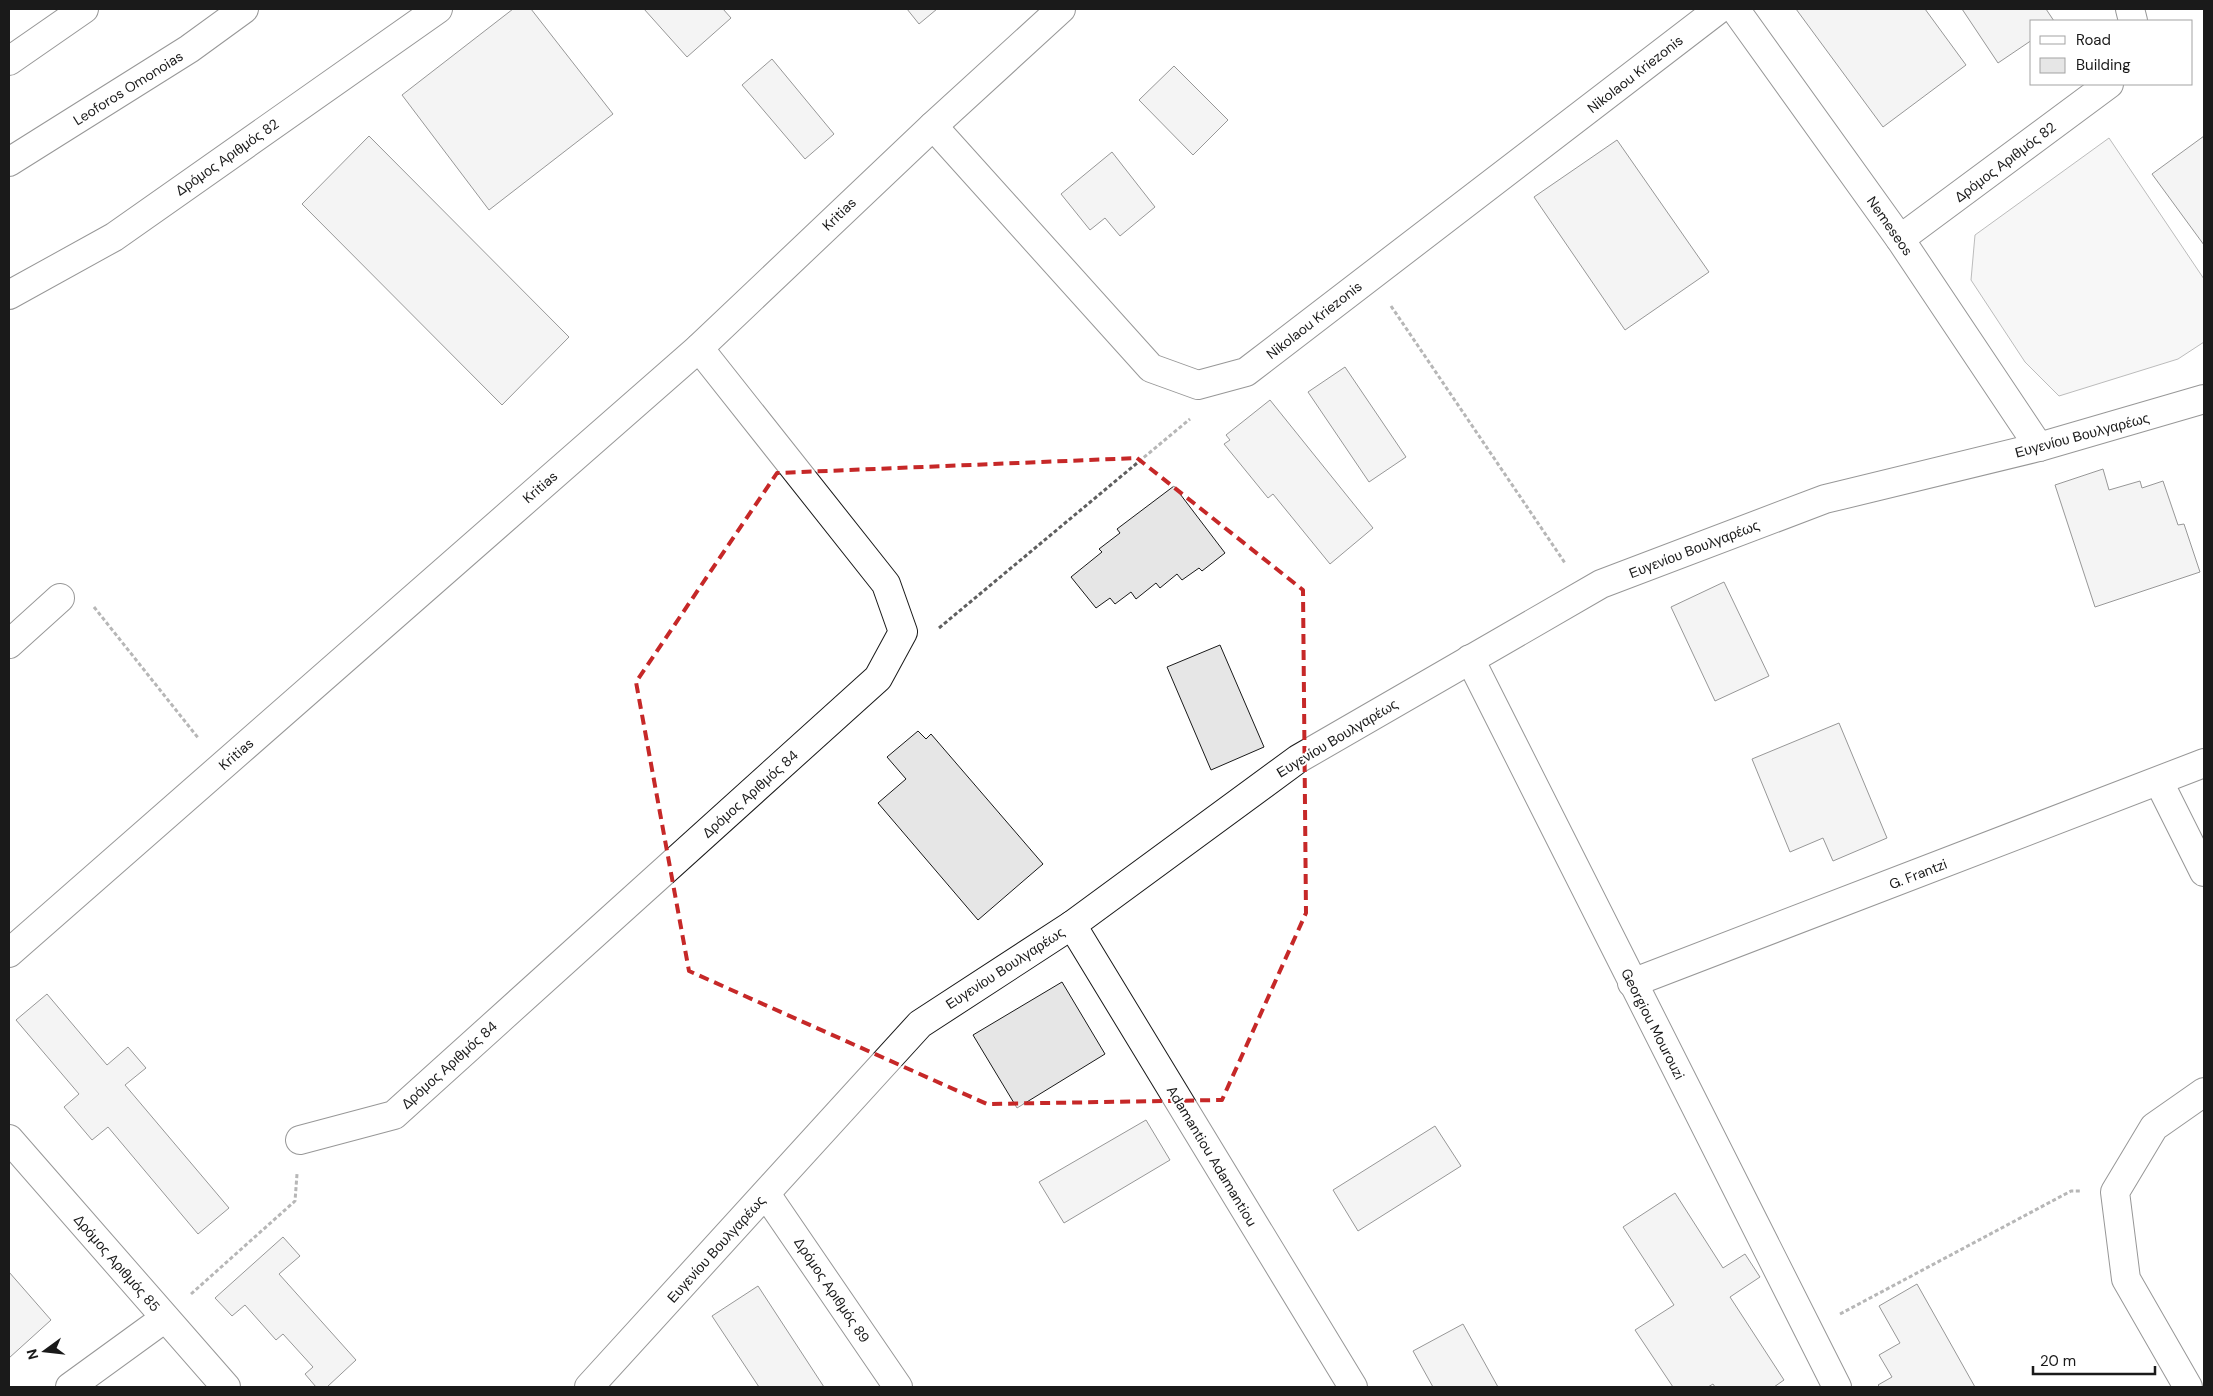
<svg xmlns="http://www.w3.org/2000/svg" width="2213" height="1396" viewBox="0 0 2213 1396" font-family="'DM Sans',sans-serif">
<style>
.parking{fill:#ededed;stroke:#6a6a6a}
.building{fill:#e6e6e6;stroke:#1a1a1a}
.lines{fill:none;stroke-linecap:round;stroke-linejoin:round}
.street-casing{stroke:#1a1a1a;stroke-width:30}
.secondary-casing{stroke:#1a1a1a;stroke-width:30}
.path{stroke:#5f5f5f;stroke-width:3;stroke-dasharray:4 2.5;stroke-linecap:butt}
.street{stroke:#fff;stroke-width:28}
.secondary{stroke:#fff;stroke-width:28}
.marked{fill:none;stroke:#c62828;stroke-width:4;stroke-dasharray:10 6;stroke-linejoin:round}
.labels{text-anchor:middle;stroke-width:4;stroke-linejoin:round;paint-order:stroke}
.street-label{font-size:14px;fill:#1a1a1a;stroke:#fff}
</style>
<rect width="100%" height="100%" fill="#fff"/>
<!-- parking -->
<polygon class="parking" points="2109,138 2204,279 2204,342 2178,359 2059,396 2025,362 1971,280 1975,235"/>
<!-- building -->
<g class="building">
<polygon points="513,9 531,9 613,114 489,210 402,95"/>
<polygon points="644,9 723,9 731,18 687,57"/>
<polygon points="907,9 937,9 919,24"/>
<polygon points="1796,9 1925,9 1966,65 1883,127"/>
<polygon points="1962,9 2046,9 2054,21 2032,21 2032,40 1998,63"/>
<polygon points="772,59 834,134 805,159 742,85"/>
<polygon points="1174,66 1228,120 1193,155 1139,100"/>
<polygon points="369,136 569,337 502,405 302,204"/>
<polygon points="2204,136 2204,245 2152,174"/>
<polygon points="1617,140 1709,272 1625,330 1534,197"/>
<polygon points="1112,152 1155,207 1120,236 1105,218 1090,230 1061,194"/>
<polygon points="1345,367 1406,457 1369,482 1308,392"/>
<polygon points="1270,400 1373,528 1330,564 1273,494 1268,498 1224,444 1230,440 1226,435"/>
<polygon points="2103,469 2109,490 2140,481 2142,488 2163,481 2178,525 2184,524 2200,572 2095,607 2055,485"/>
<polygon points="1174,486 1225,553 1202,571 1199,568 1182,580 1177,574 1160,588 1156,583 1136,599 1131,592 1115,604 1110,598 1096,608 1071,577 1102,552 1099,549 1120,533 1117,529"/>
<polygon points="1724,582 1769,676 1715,701 1671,607"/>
<polygon points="1220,645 1264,747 1211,770 1167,667"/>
<polygon points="1839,723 1887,838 1833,861 1823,838 1790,852 1752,759"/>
<polygon points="918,731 926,739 931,734 1043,864 978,920 878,803 906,779 887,757"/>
<polygon points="1062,982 1105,1054 1017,1108 973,1035"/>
<polygon points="47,994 107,1065 128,1047 146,1068 125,1085 229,1208 198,1234 108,1127 92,1140 64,1107 79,1094 16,1020"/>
<polygon points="1146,1120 1170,1160 1064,1223 1039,1182"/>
<polygon points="1435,1126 1461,1166 1358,1231 1333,1190"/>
<polygon points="1675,1193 1723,1268 1745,1254 1760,1277 1730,1297 1784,1380 1774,1387 1715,1387 1713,1384 1708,1387 1673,1387 1635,1330 1674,1305 1623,1227"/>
<polygon points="283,1237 300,1256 279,1274 356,1360 327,1387 316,1387 305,1374 313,1367 283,1334 276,1340 245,1305 232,1316 215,1298"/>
<polygon points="9,1272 51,1320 9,1358"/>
<polygon points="1917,1284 1975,1387 1880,1387 1878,1385 1892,1377 1879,1355 1900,1343 1879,1306"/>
<polygon points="758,1286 824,1387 759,1387 712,1316"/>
<polygon points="1463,1324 1498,1387 1433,1387 1413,1351"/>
</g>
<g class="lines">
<defs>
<g id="street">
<polyline points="1735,9 1900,239 2039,447"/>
<polyline points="2130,9 2133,21"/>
<polyline points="933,126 1151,368 1198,385 1246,372 1719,9"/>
<polyline points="1900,239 2109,84"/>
<polyline points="9,295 114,237 438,9"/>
<polyline points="9,644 60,598"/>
<polyline points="1470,659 1837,1387"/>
<polyline points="2159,782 2204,872"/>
<polyline points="1072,925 1353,1387"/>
<polyline points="9,953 699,348 933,126 1061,9"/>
<polyline points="1632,983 2204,763"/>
<polyline points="9,1139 226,1387"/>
<polyline points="300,1140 394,1115 878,678 903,632 886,584 699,348"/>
<polyline points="766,1194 898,1387"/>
<polyline points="70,1387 165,1318"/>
<polyline points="589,1387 920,1024 1072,925 1298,759 1601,584 1825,499 2039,447 2204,399"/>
<polyline points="2188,1387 2126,1279 2115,1192 2154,1127 2204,1092"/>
</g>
<g id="secondary">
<polyline points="9,61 84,9"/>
<polyline points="9,162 189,49 244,9"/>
</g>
</defs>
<!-- street casing -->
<use href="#street" class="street-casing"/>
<!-- secondary casing -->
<use href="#secondary" class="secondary-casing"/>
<!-- path -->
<g class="path">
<polyline points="1391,306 1565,563"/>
<polyline points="94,607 199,739"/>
<polyline points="939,628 1190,419"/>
<polyline points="191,1294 295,1201 297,1174"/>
<polyline points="1840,1314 2071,1191 2080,1191"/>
</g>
<!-- street -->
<use href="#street" class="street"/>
<!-- secondary -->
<use href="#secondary" class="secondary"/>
</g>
<!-- marked area -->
<path d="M0 0H2213V1396H0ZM1137 458 1303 590 1306 913 1222 1100 987 1104 689 971 636 682 777 473Z" fill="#fff" fill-opacity=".55" fill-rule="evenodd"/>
<path class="marked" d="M1137 458 1303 590 1306 913 1222 1100 987 1104 689 971 636 682 777 473Z"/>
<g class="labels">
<!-- street labels -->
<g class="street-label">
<text transform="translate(1635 74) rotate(-38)" y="5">Nikolaou Kriezonis</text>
<text transform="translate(128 88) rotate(-32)" y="5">Leoforos Omonoias</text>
<text transform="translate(227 157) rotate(-35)" y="5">Δρόμος Αριθμός 82</text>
<text transform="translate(2005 162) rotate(-37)" y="5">Δρόμος Αριθμός 82</text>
<text transform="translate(839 214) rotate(-44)" y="5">Kritias</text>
<text transform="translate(1890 226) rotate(55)" y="5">Nemeseos</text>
<text transform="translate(1314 320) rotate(-38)" y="5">Nikolaou Kriezonis</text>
<text transform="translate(2082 435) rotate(-15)" y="5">Ευγενίου Βουλγαρέως</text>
<text transform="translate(540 487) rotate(-41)" y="5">Kritias</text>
<text transform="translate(1694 549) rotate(-21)" y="5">Ευγενίου Βουλγαρέως</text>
<text transform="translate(1337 738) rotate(-31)" y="5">Ευγενίου Βουλγαρέως</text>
<text transform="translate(236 754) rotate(-41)" y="5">Kritias</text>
<text transform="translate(750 794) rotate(-42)" y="5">Δρόμος Αριθμός 84</text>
<text transform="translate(1918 874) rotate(-21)" y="5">G. Frantzi</text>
<text transform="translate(1005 968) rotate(-33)" y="5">Ευγενίου Βουλγαρέως</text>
<text transform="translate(1653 1024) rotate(63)" y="5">Georgiou Mourouzi</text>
<text transform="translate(449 1065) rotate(-42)" y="5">Δρόμος Αριθμός 84</text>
<text transform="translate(1212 1156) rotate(59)" y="5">Adamantiou Adamantiou</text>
<text transform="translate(716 1249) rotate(-48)" y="5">Ευγενίου Βουλγαρέως</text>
<text transform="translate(117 1263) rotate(49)" y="5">Δρόμος Αριθμός 85</text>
<text transform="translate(832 1290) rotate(56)" y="5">Δρόμος Αριθμός 89</text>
</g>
</g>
<!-- border -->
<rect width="2213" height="1396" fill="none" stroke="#1a1a1a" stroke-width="20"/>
<!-- legend -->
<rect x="2030" y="20" width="162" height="65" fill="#ffffff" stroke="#a3a3a3"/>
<rect x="2040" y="36" width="25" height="8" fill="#ffffff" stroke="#a3a3a3"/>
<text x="2076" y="45" font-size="15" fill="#1a1a1a">Road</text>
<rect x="2040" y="58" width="25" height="15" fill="#e6e6e6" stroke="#a3a3a3"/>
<text x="2076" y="70" font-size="15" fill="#1a1a1a">Building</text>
<!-- north arrow -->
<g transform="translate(45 1351) rotate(255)" stroke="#ffffff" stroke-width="4" paint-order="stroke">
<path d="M0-4L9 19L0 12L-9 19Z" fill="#1a1a1a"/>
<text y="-8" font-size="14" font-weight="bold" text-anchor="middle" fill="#1a1a1a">N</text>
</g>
<!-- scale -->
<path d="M2033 1366v8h122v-8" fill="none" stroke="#1a1a1a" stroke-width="2.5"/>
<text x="2040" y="1366" font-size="15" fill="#1a1a1a" stroke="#ffffff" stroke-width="4" paint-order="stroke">20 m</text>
</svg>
